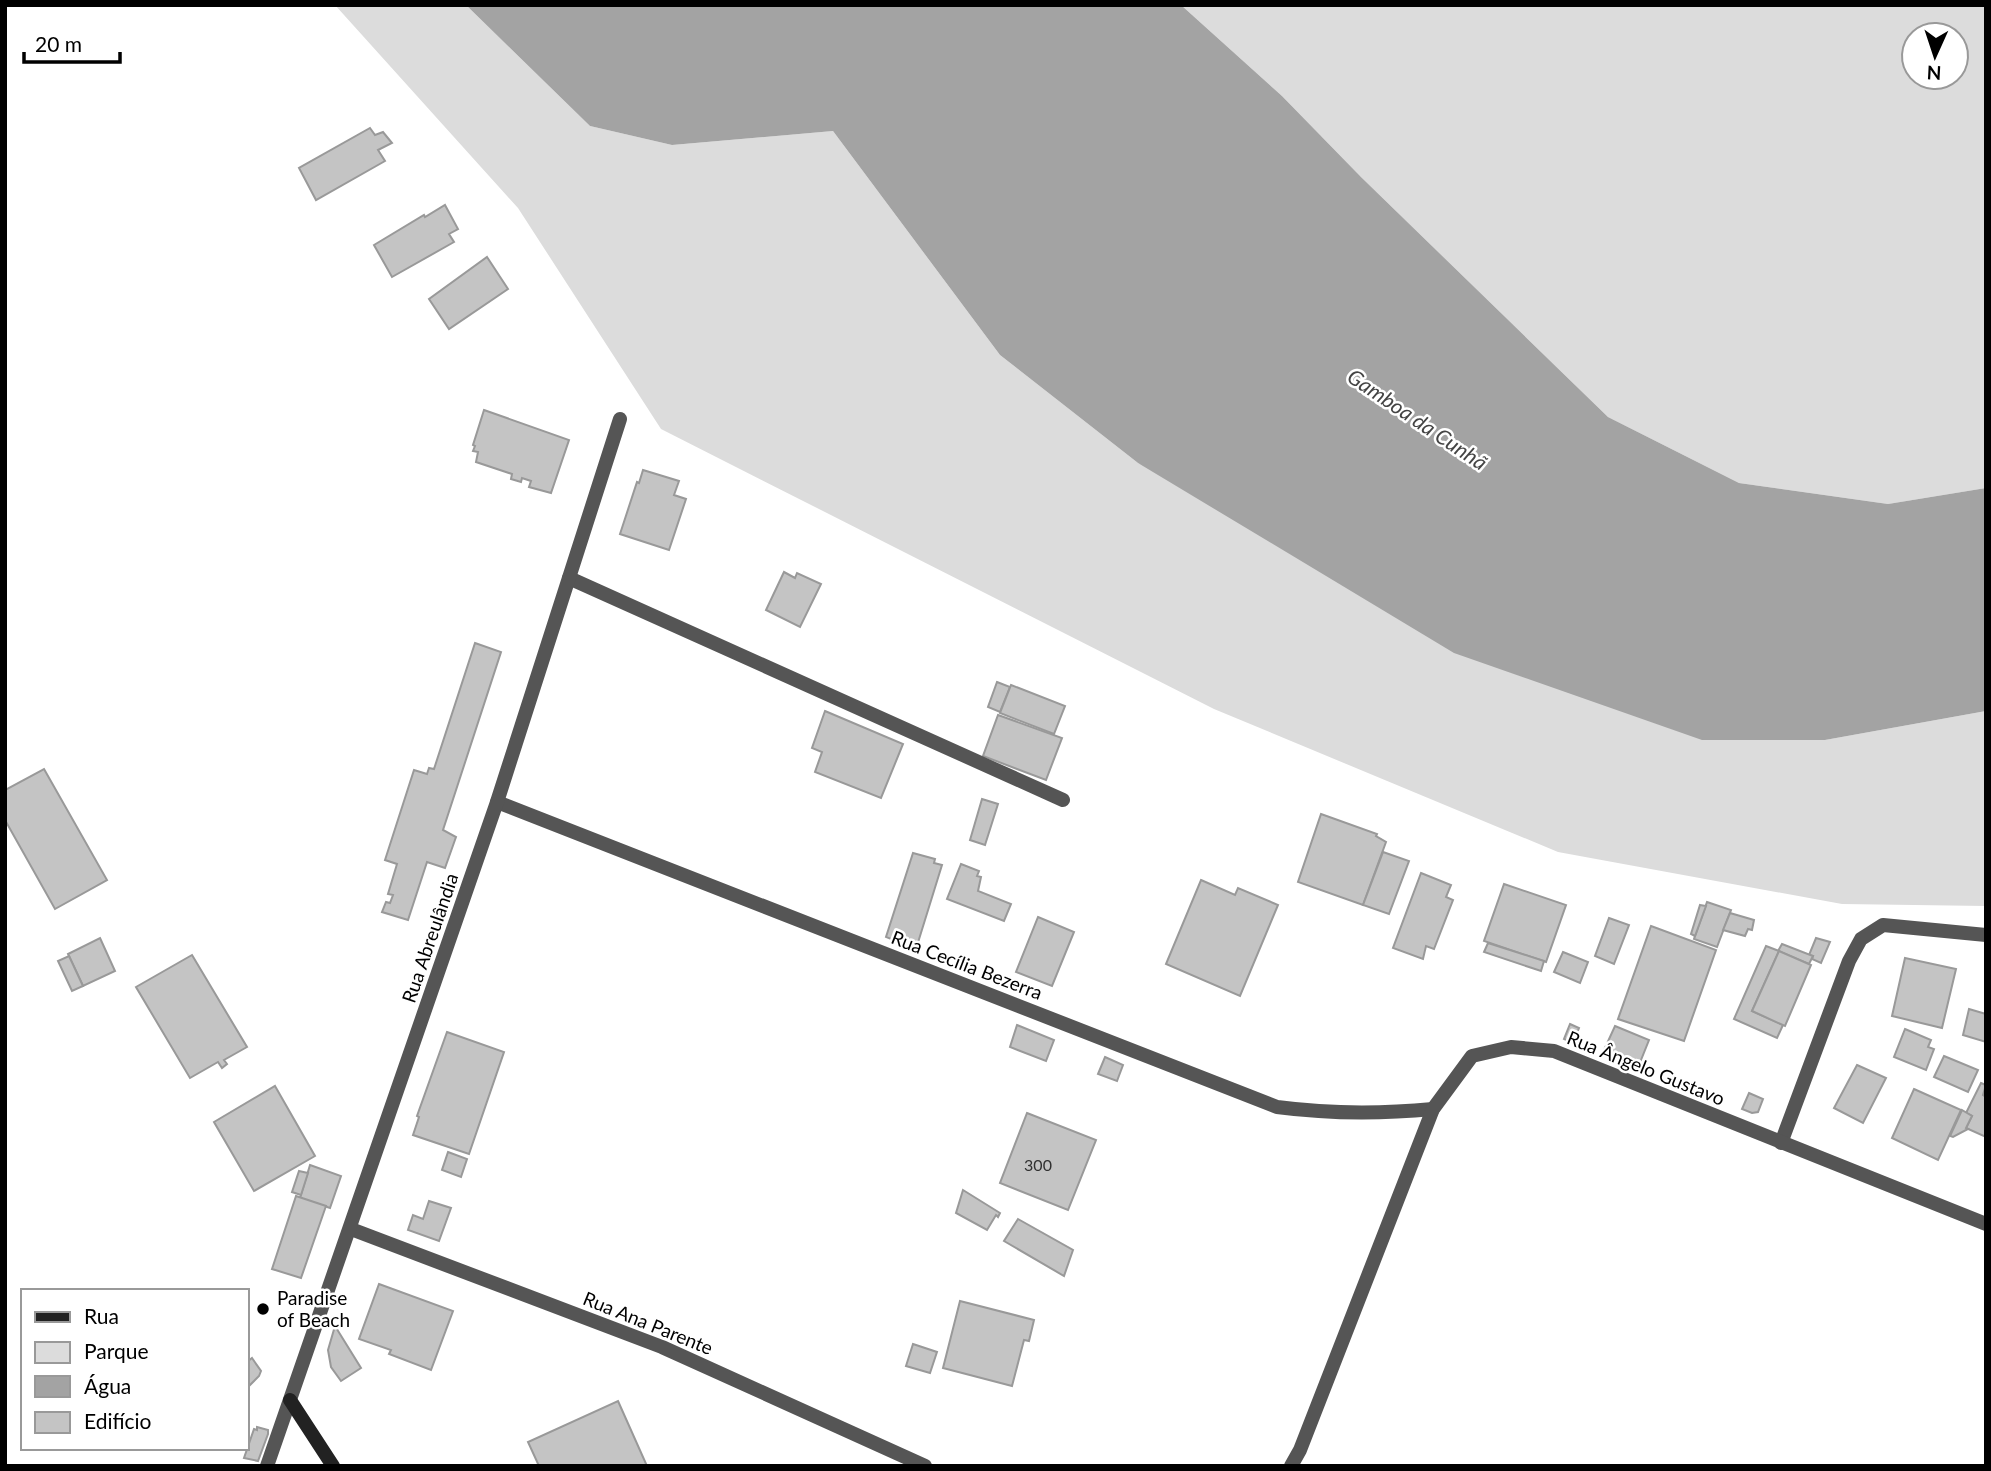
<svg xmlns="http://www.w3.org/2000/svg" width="1991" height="1471" viewBox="0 0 1991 1471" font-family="Lato,sans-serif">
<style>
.green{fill:#dcdcdc;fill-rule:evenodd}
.water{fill:#a3a3a3}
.building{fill:#c4c4c4;stroke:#999;stroke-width:2}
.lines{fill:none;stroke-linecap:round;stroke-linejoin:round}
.street{stroke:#555;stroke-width:14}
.secondary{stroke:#222;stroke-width:14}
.poi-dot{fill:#000;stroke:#fff;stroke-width:2.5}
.labels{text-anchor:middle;stroke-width:5;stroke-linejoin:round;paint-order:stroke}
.number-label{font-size:16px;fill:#313131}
.street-label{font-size:19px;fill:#000;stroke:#fff}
.poi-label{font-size:19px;fill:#000;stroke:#fff;text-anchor:start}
.water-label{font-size:21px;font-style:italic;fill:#444;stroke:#fff}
</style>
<rect width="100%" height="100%" fill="#fff"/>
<!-- green -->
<g class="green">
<polygon points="335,5 466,5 590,126 672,145 833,131 1000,355 1138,463 1825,740 1986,711 1986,906 1842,904 1558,852 1214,709 661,429 518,208"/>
<path d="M1181 5H1986V488L1888 504 1739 483 1608 417 1361 177 1282 96ZM1914 35H1956V77H1914Z"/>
</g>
<!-- water -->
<polygon class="water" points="466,5 1181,5 1282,96 1361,177 1608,417 1739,483 1888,504 1986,488 1986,711 1825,740 1702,740 1454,653 1138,463 1000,355 833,131 672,145 590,126"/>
<!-- building -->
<g class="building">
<polygon points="370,128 375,135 383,132 392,143 378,150 385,161 316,200 299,168"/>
<polygon points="445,205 458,229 449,234 454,242 392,277 374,245 424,215 425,217"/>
<polygon points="487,257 508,289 449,329 429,299"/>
<polygon points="484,410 569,440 551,493 529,487 531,481 522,478 521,482 511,479 512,474 476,462 478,452 473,451 475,446 473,445"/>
<polygon points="643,470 679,481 674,495 686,499 669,550 620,534 637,482 639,483"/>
<polygon points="784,572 795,578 797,573 821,584 800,627 766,610"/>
<polygon points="475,643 501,652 443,830 456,837 445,868 427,862 408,920 382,912 386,902 390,903 393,895 388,894 397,864 385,860 414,770 427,774 429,768 434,769"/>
<polygon points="997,682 1010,687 1000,712 988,707"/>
<polygon points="1011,685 1065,706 1054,734 1000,713"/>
<polygon points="825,711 903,744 881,798 815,772 822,752 812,748"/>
<polygon points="998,715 1062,738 1046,780 983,756"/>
<polygon points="44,769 107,880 55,909 5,820 5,790"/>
<polygon points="982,799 998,804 985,845 970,840"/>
<polygon points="1321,814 1377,834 1376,836 1386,842 1363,905 1298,882"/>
<polygon points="1383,852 1409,861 1389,914 1363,905"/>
<polygon points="913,853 935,859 934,863 942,865 916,949 886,937"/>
<polygon points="961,864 979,871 977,876 981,877 978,891 1011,904 1004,921 947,899"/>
<polygon points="1421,873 1451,885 1446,897 1453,900 1434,949 1426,946 1423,959 1393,948"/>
<polygon points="1201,880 1235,895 1238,888 1278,905 1240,996 1166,964"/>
<polygon points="1504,884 1566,905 1546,962 1484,941"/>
<polygon points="1707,902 1731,910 1717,947 1694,939"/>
<polygon points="1700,905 1706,906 1695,936 1691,934"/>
<polygon points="1730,913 1754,920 1752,930 1748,929 1745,936 1723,930"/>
<polygon points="1038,917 1074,932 1052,986 1016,972"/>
<polygon points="1609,918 1629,925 1614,964 1595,956"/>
<polygon points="1651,926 1716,950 1684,1041 1618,1019"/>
<polygon points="100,938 115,971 83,986 68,954"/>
<polygon points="1816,938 1830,942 1821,963 1812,959 1813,956 1809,955"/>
<polygon points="1488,943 1544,961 1541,971 1484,952"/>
<polygon points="1782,944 1813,956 1809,964 1778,951"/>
<polygon points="1766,946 1779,951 1752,1011 1783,1025 1777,1038 1734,1019"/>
<polygon points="1779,951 1811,965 1785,1026 1752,1011"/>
<polygon points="1563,952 1588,962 1580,983 1554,972"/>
<polygon points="192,955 247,1047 224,1060 227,1064 222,1068 218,1062 190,1078 136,987"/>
<polygon points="69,956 83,986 72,991 58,961"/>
<polygon points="1905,958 1956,969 1942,1028 1892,1016"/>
<polygon points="1969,1009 1986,1014 1986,1042 1963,1035"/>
<polygon points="1570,1024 1579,1028 1573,1043 1564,1039"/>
<polygon points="1017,1025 1054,1040 1046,1061 1010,1047"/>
<polygon points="1615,1026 1649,1040 1639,1065 1604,1050"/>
<polygon points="1905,1029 1931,1040 1928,1047 1934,1049 1926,1070 1894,1057"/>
<polygon points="447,1032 504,1052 469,1154 413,1135 419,1117 417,1116"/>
<polygon points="1944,1056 1978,1070 1968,1092 1934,1077"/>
<polygon points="1105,1057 1123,1065 1117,1081 1098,1074"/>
<polygon points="1857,1065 1886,1078 1863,1123 1834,1108"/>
<polygon points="1981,1083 1986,1085 1983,1095 1986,1097 1986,1137 1966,1128 1972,1116 1966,1113"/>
<polygon points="275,1086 315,1156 254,1191 214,1122"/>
<polygon points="1914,1089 1961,1110 1938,1160 1892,1138"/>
<polygon points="1749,1093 1763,1099 1758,1112 1752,1113 1742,1109"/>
<polygon points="1962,1110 1972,1116 1966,1128 1968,1129 1953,1137 1950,1136"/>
<polygon points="1027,1113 1096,1140 1068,1210 1000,1183"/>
<polygon points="448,1152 467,1159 461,1177 442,1170"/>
<polygon points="310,1165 341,1176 330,1208 300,1198"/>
<polygon points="299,1171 308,1173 301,1195 292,1192"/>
<polygon points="963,1190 1000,1213 998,1217 996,1215 987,1230 956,1213"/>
<polygon points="296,1196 326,1206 301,1278 272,1269"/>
<polygon points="429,1201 451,1208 439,1241 408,1230 413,1215 423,1219"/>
<polygon points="1018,1219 1073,1250 1064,1276 1004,1241"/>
<polygon points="379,1284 453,1311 431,1370 389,1354 391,1350 359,1339"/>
<polygon points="960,1301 1034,1320 1029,1341 1024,1340 1012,1386 943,1368"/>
<polygon points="335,1326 361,1368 341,1381 331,1367 328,1350"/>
<polygon points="913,1344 937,1352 930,1373 906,1366"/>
<polygon points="252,1358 261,1371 259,1376 247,1388 247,1362"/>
<polygon points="618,1401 647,1466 539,1466 528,1442"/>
<polygon points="257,1427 268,1430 268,1434 258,1461 244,1458 254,1429 257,1430"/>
</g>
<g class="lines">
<!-- street -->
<g class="street">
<polyline points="569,578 1063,800"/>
<path d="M497 802 1277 1107C1330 1114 1380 1114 1433 1109"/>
<polyline points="1781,1143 1849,961 1861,939 1883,925 1986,935"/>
<polyline points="351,1229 662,1347 925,1466"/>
<polyline points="267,1466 497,802 620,419"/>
<polyline points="1291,1466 1300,1450 1433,1109 1472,1056 1511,1047 1554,1051 1986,1224"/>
</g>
<!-- secondary -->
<polyline class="secondary" points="290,1400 333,1466"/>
</g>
<!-- markers -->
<circle class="poi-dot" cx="263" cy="1309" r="7"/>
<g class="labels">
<!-- number labels -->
<g class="number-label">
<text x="1038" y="1171">300</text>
</g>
<!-- street labels -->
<g class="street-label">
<text transform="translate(430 938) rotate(-71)" y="7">Rua Abreulândia</text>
<text transform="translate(967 965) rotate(21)" y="7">Rua Cecília Bezerra</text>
<text transform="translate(1646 1068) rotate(22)" y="7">Rua Ângelo Gustavo</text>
<text transform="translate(648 1323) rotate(22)" y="7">Rua Ana Parente</text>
</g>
<!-- poi labels -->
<g class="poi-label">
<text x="277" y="1305">Paradise<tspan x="277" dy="22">of Beach</tspan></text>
</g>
<!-- water labels -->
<g class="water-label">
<text transform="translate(1417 420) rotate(34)" y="7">Gamboa da Cunhã</text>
</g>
</g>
<!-- border -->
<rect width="1991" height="1471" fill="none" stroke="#000000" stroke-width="14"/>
<!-- legend -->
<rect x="21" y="1289" width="228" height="161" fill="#ffffff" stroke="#999999" stroke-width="2"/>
<rect x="35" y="1312" width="35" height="10" fill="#222222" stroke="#999999" stroke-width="2"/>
<text x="84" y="1324" font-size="21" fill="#000000">Rua</text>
<rect x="35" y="1342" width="35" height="21" fill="#dcdcdc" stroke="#999999" stroke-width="2"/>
<text x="84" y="1359" font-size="21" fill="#000000">Parque</text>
<rect x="35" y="1376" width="35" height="21" fill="#a3a3a3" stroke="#999999" stroke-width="2"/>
<text x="84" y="1394" font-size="21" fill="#000000">Água</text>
<rect x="35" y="1412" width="35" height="21" fill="#c4c4c4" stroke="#999999" stroke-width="2"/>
<text x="84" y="1429" font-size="21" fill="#000000">Edifício</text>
<!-- north arrow -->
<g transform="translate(1935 56) rotate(183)"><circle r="33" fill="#ffffff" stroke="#999999" stroke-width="2"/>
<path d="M0-5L12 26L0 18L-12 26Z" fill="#000000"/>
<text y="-10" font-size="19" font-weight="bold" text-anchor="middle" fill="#000000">N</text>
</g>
<!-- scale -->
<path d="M24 52v10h96v-10" fill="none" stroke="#000000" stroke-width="3.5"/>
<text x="35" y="52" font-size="21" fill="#000000" stroke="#ffffff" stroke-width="5" paint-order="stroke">20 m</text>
</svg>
